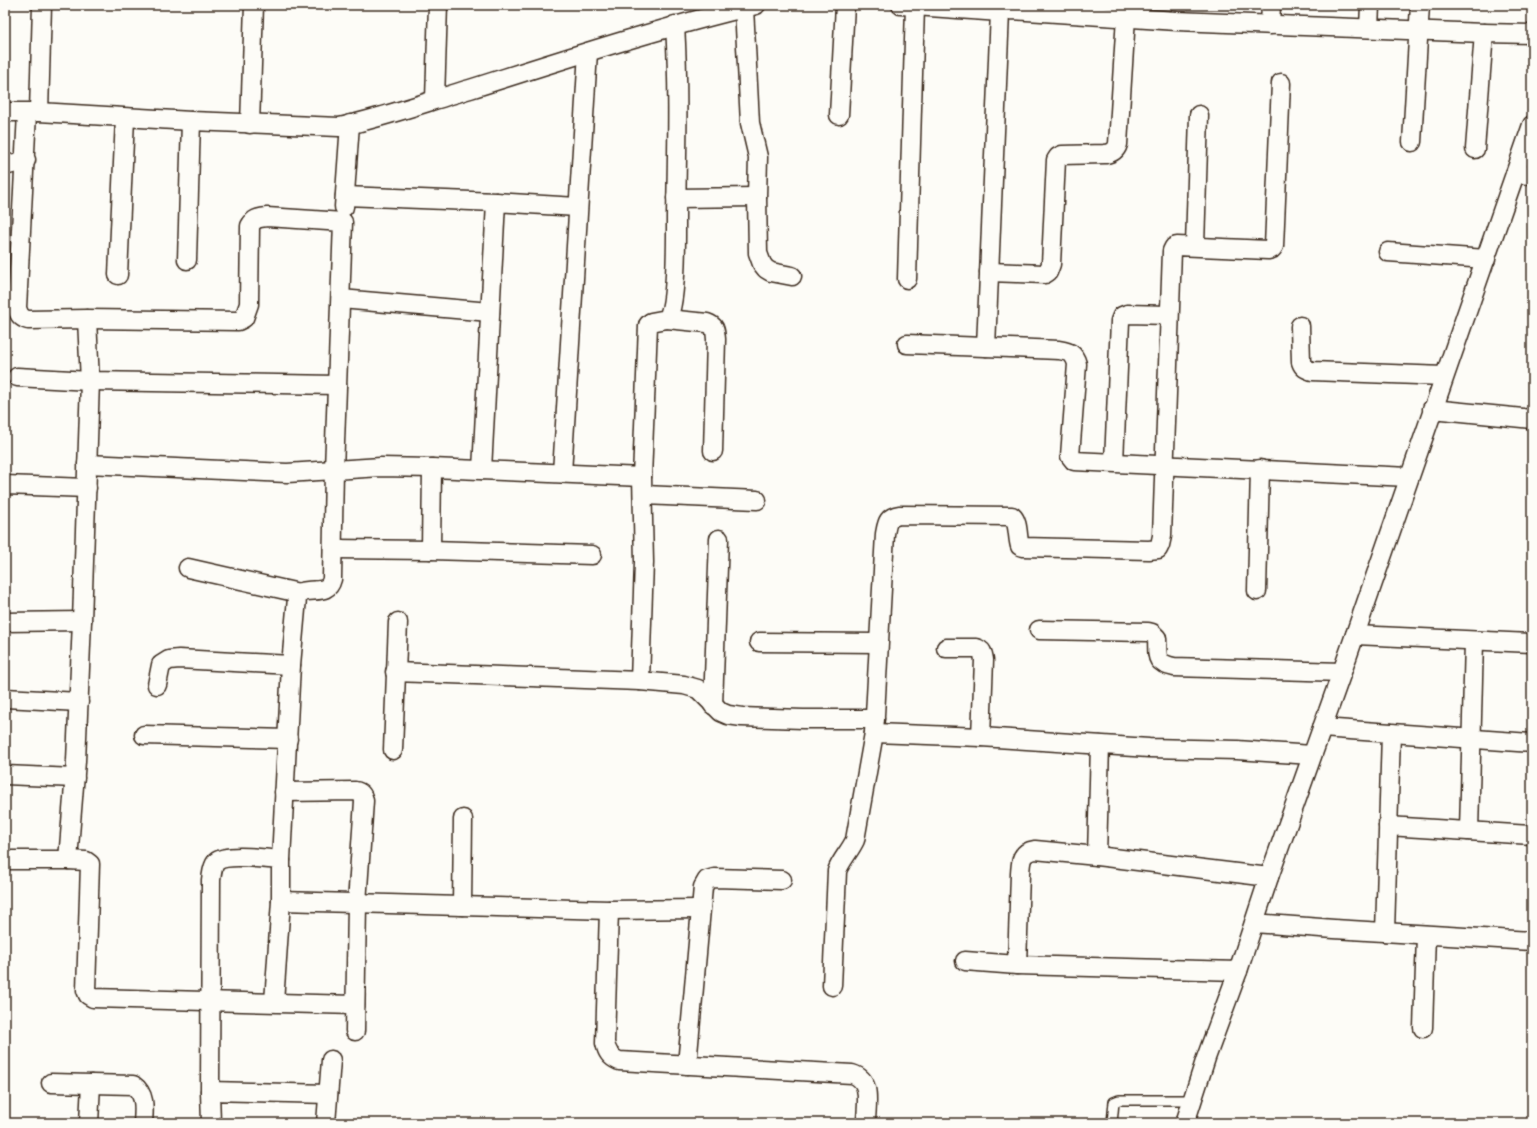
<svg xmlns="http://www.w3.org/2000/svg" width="1537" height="1128" viewBox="0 0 1537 1128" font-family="'Indie Flower',sans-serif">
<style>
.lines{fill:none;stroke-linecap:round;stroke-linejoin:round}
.lane-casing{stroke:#3b2a1e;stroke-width:12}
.street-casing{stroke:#3b2a1e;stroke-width:21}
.lane{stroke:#fdfcf7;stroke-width:9}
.street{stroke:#fdfcf7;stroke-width:18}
</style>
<rect width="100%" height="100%" fill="#fdfcf7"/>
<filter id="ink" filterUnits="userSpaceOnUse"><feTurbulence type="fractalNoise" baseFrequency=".025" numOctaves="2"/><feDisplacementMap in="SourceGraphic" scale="8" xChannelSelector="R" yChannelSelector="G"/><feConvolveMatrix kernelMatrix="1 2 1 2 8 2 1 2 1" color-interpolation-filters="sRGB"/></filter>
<g filter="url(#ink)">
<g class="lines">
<defs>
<polyline id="lane" points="1112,1123 1114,1102 1119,1100 1193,1100"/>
<g id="street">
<polyline points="901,5 1000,12 1012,10 1177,21 1484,33 1532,34"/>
<polyline points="744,8 750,123 758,157 757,197 758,253 762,264 766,269 771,272 792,276"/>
<polyline points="1270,25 1271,5"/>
<polyline points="1369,28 1370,5"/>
<polyline points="435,99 438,5"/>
<path d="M5 112H39L191 121 339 127C383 118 426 102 470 89 565 59 659 28 756 5"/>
<polyline points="39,112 42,5"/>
<polyline points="839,115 845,5"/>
<polyline points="250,124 254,5"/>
<polyline points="1412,142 1420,5"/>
<polyline points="1475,149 1484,33"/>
<polyline points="5,166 26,160"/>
<polyline points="1515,174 1532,175"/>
<polyline points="345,196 496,202"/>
<polyline points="676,198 757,197"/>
<polyline points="344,207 350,124"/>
<polyline points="1195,246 1199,115"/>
<polyline points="1388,252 1486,259"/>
<polyline points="187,260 191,121"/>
<path d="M989 272 1045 274 1048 272 1051 264 1056 160 1058 157 1062 155 1105 154C1112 153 1116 151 1118 144L1126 17"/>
<polyline points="118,275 125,118"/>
<polyline points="907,279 915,6"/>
<polyline points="341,299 490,312"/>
<path d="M87 319 238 321 244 318 249 304 250 226C254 218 259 218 267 217L343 222 334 470 332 579C328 595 315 588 301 592L297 598 291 665 281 860"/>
<path d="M667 319 707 323C716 326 715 331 716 339L713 451"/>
<path d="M1300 326 1301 362C1303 368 1306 369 1312 371L1444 376"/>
<path d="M907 344 1059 350C1070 352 1074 353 1077 364L1070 456 1074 461 1409 477"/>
<polyline points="986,347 1000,12"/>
<polyline points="17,377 90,381 337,385"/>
<polyline points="1432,409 1532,419"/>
<polyline points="1114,462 1120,321 1122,316 1127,314 1169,315"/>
<path d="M87 464 287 473 381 467 432 468 642 477 648 325 651 322 667 319C677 305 676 237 676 217 677 153 679 89 675 25"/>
<polyline points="482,470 496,202 577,207"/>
<polyline points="562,473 588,52"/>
<polyline points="642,477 644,562 640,681 684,685 698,689 721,712 728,715 742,717 803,719 875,719"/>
<polyline points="5,485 87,488"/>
<polyline points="644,495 757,500"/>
<polyline points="333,549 431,550 592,555"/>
<polyline points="431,550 432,468"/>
<polyline points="188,568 299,593"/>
<polyline points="1257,591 1260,469"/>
<polyline points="5,622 82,621"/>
<path d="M1039 630 1148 632 1152 633 1157 638C1158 656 1154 663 1174 667L1342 672"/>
<polyline points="1355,635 1532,643"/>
<polyline points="759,642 878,643"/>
<path d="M946 648H976C983 650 983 654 984 660L981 737"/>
<polyline points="395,672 640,681"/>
<polyline points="157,685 161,665 169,660 179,659 291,665"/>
<polyline points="5,698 79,702"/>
<polyline points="713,705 719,539"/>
<polyline points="1322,728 1532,743"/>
<polyline points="874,733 981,737 1149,748 1237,750 1312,755"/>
<polyline points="144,735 288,739"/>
<polyline points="393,750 398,622"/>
<polyline points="5,775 75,778"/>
<path d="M284 792 355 791C361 792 363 795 364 801L357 903 355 1031"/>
<polyline points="1388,826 1532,835"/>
<polyline points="1469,831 1474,641"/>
<polyline points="1097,856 1269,877"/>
<path d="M5 860H68L76 761 82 621 90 381 87 319 28 320C21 318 19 315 17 308L27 113"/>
<polyline points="68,860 86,861 90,864 86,990 88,995 93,998 355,1005"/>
<polyline points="281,901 609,910 700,909"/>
<polyline points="462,906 463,819"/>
<path d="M609 910 605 1043C607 1052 610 1057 619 1061L852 1074C873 1080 866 1105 866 1123"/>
<polyline points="1254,923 1334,929 1532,941"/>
<polyline points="1385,932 1391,733"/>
<path d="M965 961 1017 965 1020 874C1021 862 1020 852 1035 850L1097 856 1100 745"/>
<polyline points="1017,965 1238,971"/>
<path d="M832 986 837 871C841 860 850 851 855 840L874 733 885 534C887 523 887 517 900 515L1012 516C1019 522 1017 537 1020 546L1023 547 1149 550 1158 549 1160 545 1162 536 1172 251 1174 247 1177 246 1268 250 1272 249 1274 246 1281 83"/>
<polyline points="1423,1028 1426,935"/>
<polyline points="687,1065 703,887 707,880 714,878 782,880"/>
<path d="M51 1083 133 1085C146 1094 144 1109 143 1123"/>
<path d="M210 1091 211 880C212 874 212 867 216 862 226 853 267 859 281 860V901L274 1002"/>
<polyline points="89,1123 91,1084"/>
<polyline points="211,1123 210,1091 328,1094"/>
<polyline points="326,1123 331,1060"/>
<polyline points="1185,1123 1206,1058 1238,971 1269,877 1342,672 1532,125"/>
</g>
</defs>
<!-- lane casing -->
<use href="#lane" class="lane-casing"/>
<!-- street casing -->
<use href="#street" class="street-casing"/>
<!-- lane -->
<use href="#lane" class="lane"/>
<!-- street -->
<use href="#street" class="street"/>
</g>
</g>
<!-- margin -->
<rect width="1537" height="1128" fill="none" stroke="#fdfcf7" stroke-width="20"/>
<rect x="10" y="10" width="1517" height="1108" fill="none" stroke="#3b2a1e" stroke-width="1.5" filter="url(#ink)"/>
</svg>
